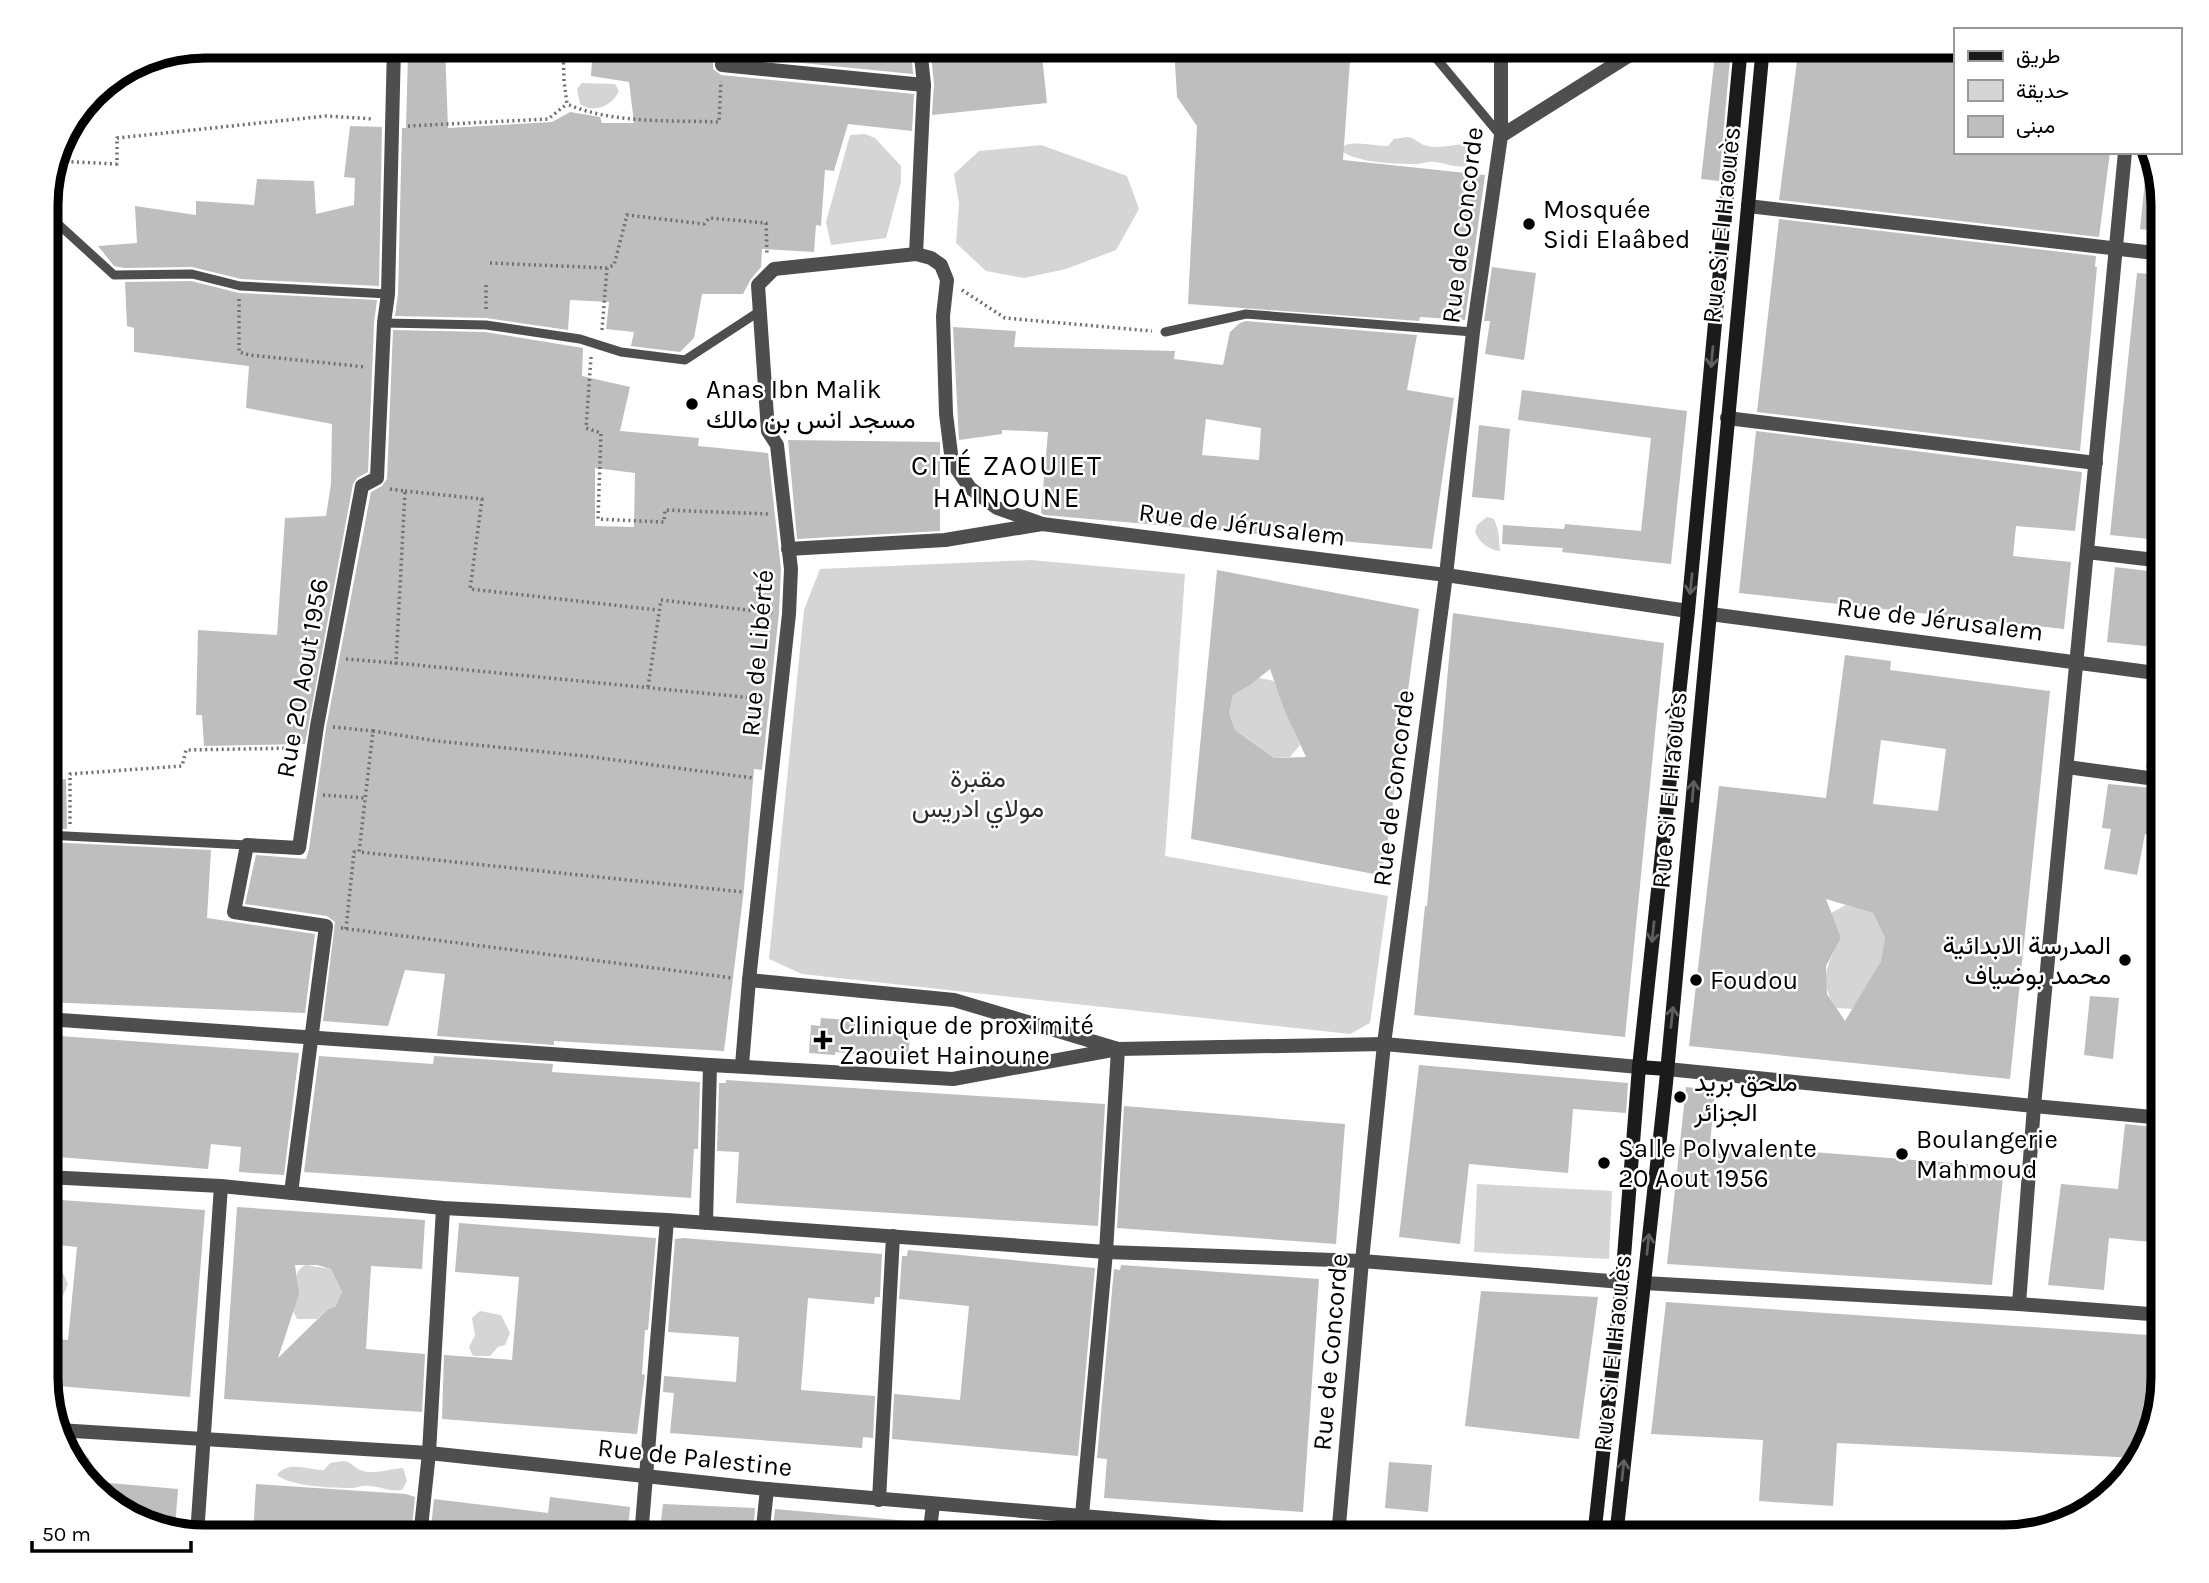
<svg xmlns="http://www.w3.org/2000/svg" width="2209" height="1583" viewBox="0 0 2209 1583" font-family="Karla,Vazirmatn,sans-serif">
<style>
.green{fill:#d5d5d5}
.building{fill:#bebebe;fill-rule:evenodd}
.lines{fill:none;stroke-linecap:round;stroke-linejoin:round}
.path{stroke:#707070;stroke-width:3.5;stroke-dasharray:2 3.5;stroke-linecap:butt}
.lane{stroke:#4e4e4e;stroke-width:9}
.street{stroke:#4e4e4e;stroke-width:14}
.secondary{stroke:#1b1b1b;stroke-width:14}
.oneway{stroke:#5f5f5f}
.poi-dot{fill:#000;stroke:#fff;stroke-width:2.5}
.labels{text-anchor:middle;stroke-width:5;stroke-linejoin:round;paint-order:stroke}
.poi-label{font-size:26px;fill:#000;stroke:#fff;text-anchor:start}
.street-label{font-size:26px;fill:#000;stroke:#fff}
.park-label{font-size:26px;fill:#2c2c2c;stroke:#fff}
.neighbourhood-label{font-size:28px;letter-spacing:2px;fill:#000;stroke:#fff}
.rim{fill:none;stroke:#000;stroke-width:9}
</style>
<rect width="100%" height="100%" fill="#fff"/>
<!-- green -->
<g class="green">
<path d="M582 83 615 84 619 91C612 106 594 114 580 104L577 89Z"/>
<polygon points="865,134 875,138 901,166 901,182 886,238 831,245 826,222 850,135"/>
<path d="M1407 137C1416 138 1419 144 1427 146 1442 149 1452 144 1467 144L1471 157 1466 166C1454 168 1446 163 1434 162 1428 161 1423 164 1417 164 1398 164 1356 163 1342 151L1345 145C1360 141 1373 146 1388 146L1394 139Z"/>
<polygon points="1041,145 1127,176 1139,209 1116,250 1066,269 1024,278 986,271 956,243 959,203 954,174 979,151"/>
<path d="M1487 517 1494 519 1498 530 1500 551C1489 550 1479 542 1475 532L1477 525Z"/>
<polygon points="1031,560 1185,574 1165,856 1388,896 1370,1023 1350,1034 802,974 769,959 804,610 820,569"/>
<polygon points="1259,678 1274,681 1300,745 1290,757 1274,758 1235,730 1229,713 1233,695 1249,686"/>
<path d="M1846 905 1873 913 1885 938 1881 961 1853 1009 1836 1008C1818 981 1827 964 1841 938L1831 913Z"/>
<polygon points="1477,1184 1612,1191 1609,1259 1474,1252"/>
<polygon points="46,1258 58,1262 68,1284 57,1310 46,1312"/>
<path d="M306 1265 331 1269 342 1292 335 1307 328 1309 317 1319H297L292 1309C306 1289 286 1274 306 1265Z"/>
<polygon points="480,1311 501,1315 510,1333 505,1345 498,1347 490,1356 473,1356 469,1347 475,1335 472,1318"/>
<polygon points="64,1450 84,1453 90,1459 86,1465 76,1468 67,1458"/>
<path d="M343 1461C352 1462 351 1465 358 1469 372 1476 388 1469 403 1468L407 1481 402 1490C390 1492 382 1487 370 1486 364 1485 359 1487 353 1488 335 1488 291 1487 277 1475 288 1460 308 1470 324 1470L330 1463Z"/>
</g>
<!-- building -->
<g class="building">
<polygon points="418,46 445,47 448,128 552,122 570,112 600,117 602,123 634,123 629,82 591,76 593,46 713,46 713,69 721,75 914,94 912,131 848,124 834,171 825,170 821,226 816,225 814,252 762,249 761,267 751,279 743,294 702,294 694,338 680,352 631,346 634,332 606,329 609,302 570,300 568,330 486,318 395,316 398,294 402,128 406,128 408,54"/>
<polygon points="733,46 911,46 913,74 732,56"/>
<polygon points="930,46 1041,46 1047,103 932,115 934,84"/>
<polygon points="1174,46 1238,49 1238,46 1351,46 1343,160 1485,175 1465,320 1420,317 1419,321 1188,304 1197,126 1177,97"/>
<polygon points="1716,46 1731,48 1719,181 1701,179"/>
<polygon points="1799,46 1955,46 1955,152 2110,152 2099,237 1779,200"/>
<polygon points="350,126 382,127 379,286 241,279 192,267 124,268 114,266 98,246 137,243 135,206 196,215 196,201 254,205 257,179 314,181 316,214 354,205 355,178 344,177"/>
<polygon points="2148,152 2151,152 2163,204 2163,232 2140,229"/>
<polygon points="1779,219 2096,256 2095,267 2097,267 2080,451 1757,412"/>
<polygon points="1492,267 1536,273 1524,360 1485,354 1490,321 1484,321"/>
<polygon points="2137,273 2163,275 2163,505 2160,540 2110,535"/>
<polygon points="191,281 239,293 377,300 374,323 368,472 357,478 353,484 305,744 204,746 202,715 196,715 198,630 277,635 285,518 326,516 331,484 332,424 246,408 249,366 134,352 134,328 127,326 125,282"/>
<path d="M1246 321 1417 335 1407 390 1454 398 1432 549 1044 515 1041 513 1048 432 1002 430V434L959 440 953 327 1016 331 1014 347 1175 351 1174 359 1223 365 1230 332 1240 323ZM1206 419 1261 428 1259 460 1202 455Z"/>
<path d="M393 330 485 332 583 348 582 376 630 387 620 431 699 438 698 446 768 453 781 569 779 613 762 770 754 769 744 889 724 1051 554 1041V1045L437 1036 445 974 405 970 388 1026 323 1021 335 922 327 916 245 904 256 855 306 859 309 849 326 728 371 492 382 486 387 479ZM595 468 635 473 634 527 595 526Z"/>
<polygon points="1522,390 1687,411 1671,564 1562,552 1563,548 1502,544 1503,525 1564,529 1565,524 1641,531 1651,438 1518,420"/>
<polygon points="1479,425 1510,429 1504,500 1472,497"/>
<polygon points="1756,431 2082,472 2075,531 2016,526 2013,556 2071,562 2064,629 1739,593"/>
<polygon points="788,440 940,442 940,531 797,539"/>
<polygon points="2115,567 2157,572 2154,601 2163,602 2163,648 2107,642"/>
<path d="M1217 570 1419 609 1385 861 1374 874 1191 839ZM1270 669 1284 709 1306 757 1274 758 1235 730 1229 713 1233 695 1249 686Z"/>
<polygon points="1453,613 1664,643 1625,1037 1414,1015 1425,906 1427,906"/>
<path d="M1845 655 1891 661 1890 670 2050 691 2010 1079 1689 1046 1719 786 1826 798ZM1881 740 1946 749 1938 811 1873 804ZM1826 899 1873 913 1885 938 1881 961 1845 1021 1827 994 1826 966 1841 938Z"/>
<polygon points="2154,717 2163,718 2163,770 2146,768"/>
<polygon points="66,779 67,829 46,828 46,780"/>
<polygon points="2108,784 2163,789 2163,836 2145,834 2137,875 2104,869 2111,829 2102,828"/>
<polygon points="46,842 211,850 207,918 315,934 305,1013 46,1002"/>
<polygon points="2090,996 2119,998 2113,1059 2084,1055"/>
<polygon points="821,1018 911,1024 908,1058 835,1052 835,1055 809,1053 811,1025 820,1026"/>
<polygon points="46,1035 299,1053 284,1175 239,1172 241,1147 211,1144 208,1169 46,1156"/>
<polygon points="319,1056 433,1064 434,1056 553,1064 552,1072 700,1082 698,1149 694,1149 691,1198 304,1172"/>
<polygon points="1419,1065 1628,1083 1626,1113 1573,1109 1568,1173 1469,1164 1460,1244 1399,1237"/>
<polygon points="726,1080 1105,1104 1098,1226 736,1203 739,1152 717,1151 719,1083 726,1083"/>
<polygon points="1686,1087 1715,1090 1710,1144 2004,1167 1992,1285 1667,1264"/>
<polygon points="1124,1106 1345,1124 1336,1244 1117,1228"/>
<polygon points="2125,1124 2162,1128 2150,1242 2109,1238 2104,1290 2048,1285 2061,1184 2118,1189"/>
<polygon points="46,1199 205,1210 190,1397 46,1385 46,1338 68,1340 77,1247 46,1244"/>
<path d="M237 1207 425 1220 422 1269 371 1266 366 1349 425 1354 422 1412 224 1399ZM295 1265H317L331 1269 342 1292 335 1307 328 1309 278 1358 299 1294Z"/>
<polygon points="459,1223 656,1238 648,1330 645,1330 642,1374 645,1375 637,1434 442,1419 444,1355 512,1360 519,1277 455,1272"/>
<polygon points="683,1238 882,1254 880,1297 875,1297 874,1304 808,1298 801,1390 875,1396 873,1438 863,1437 862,1448 670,1433 674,1393 663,1392 664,1376 736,1382 739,1337 668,1332 675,1239"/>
<polygon points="908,1250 1095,1268 1078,1456 892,1439 894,1394 960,1400 969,1306 899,1299 902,1256 907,1256"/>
<polygon points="1121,1265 1319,1279 1303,1512 1104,1498 1107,1459 1097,1458 1114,1269 1120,1270"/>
<polygon points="1481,1291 1598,1297 1579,1439 1465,1426"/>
<polygon points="1666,1302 2163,1336 2163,1379 2137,1458 1837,1443 1833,1506 1759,1501 1763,1440 1651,1434"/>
<polygon points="1389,1462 1432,1465 1428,1512 1385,1508"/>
<polygon points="87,1481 178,1489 175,1528 108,1505"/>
<polygon points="256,1484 406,1494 415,1497 411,1537 253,1537"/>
<polygon points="550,1497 630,1507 627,1537 430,1537 434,1499 548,1513"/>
<polygon points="663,1504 755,1508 753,1537 659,1537"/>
<polygon points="775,1509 909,1521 907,1537 772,1537"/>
</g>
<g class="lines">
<!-- path -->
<g class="path">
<path d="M563 46 564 81 567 104C613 124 670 120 719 122L721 81"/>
<polyline points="408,126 548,119 567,104"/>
<polyline points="55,161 117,164 117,138 326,116 374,119"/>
<polyline points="490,263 607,268"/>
<polyline points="486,285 486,312"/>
<polyline points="962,290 1005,318 1152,331"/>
<polyline points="239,299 239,352 249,355 366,367"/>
<polyline points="602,330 607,268 614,265 627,215 704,224 709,218 766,223 767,256"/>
<polyline points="591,357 586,428 601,433 598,519 664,522 665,510 769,514"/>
<polyline points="390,489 405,491 396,663 764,699"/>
<polyline points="405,491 482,499 470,589 658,610"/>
<polyline points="346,659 396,663"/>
<polyline points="648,687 661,600 774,613"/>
<polyline points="333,727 373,731 359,852 743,892"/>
<polyline points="373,731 437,741 585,756 753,778"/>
<polyline points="323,795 365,798"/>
<polyline points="70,824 70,774 182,766 186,750 297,748"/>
<polyline points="341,928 733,978"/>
<polyline points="346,929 354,852 359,852"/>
</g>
<!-- lane -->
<g class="lane">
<polyline points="1426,46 1501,136"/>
<polyline points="46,213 114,275 192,274 240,286 388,294"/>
<polyline points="384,323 486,325 580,339 621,352 685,360 760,311"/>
<polyline points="1165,332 1246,314 1473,332"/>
<polyline points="46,835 247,845"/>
</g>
<!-- street -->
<g class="street">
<polyline points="723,46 722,65 924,85"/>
<polyline points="1501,136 1644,46"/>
<polyline points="2125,152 2034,1106 2163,1118"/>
<polyline points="1748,206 2163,254"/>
<polyline points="916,254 931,258 941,265 947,280 943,316 946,414 952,462 970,488 997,508 1040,523"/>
<polyline points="1727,418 2096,463"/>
<polyline points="788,549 945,540 1042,524 1446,575 1688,611"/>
<polyline points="2087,552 2163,561"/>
<polyline points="1710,614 2163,674"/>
<polyline points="2067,767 2163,780"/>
<polyline points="749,980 954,1000 1118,1049 1106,1252 1080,1537"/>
<polyline points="46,1019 710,1065 953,1079 1118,1049 1384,1044 1639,1067"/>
<polyline points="742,1065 749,980 789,614 791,569 777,445 768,431 758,285 774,269 916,254 924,85 920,46"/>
<polyline points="1667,1069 2034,1106 2019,1304"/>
<polyline points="46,1177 221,1186 443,1208 667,1220 1106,1252 1362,1261 1622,1282"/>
<polyline points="291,1193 326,926 234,912 247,845 299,848 317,726 362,486 377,478 384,323 388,294 394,46"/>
<polyline points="706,1223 710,1065"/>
<polyline points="1644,1283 2019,1304 2163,1315"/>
<polyline points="58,1430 429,1453 767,1489 1326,1537"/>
<polyline points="879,1500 893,1236"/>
<polyline points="197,1535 221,1186"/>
<polyline points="420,1537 429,1453 443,1208"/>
<polyline points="641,1537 667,1220"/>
<polyline points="762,1537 767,1489"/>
<polyline points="929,1537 933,1505"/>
<polyline points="1338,1537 1362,1261 1384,1044 1446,575 1473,332 1501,136 1501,46"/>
</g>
<!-- secondary -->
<g class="secondary">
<polyline points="1639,1067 1667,1069"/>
<polyline points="1594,1537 1622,1282 1639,1067 1688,611 1741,46"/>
<polyline points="1616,1537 1666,1083 1763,46"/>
</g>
</g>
<!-- one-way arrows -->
<defs><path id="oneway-shaft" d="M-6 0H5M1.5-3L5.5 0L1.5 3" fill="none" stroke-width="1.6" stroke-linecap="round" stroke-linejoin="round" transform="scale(1.75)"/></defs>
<g class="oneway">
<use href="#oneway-shaft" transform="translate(1712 357) rotate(95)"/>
<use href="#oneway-shaft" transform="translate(1691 584) rotate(96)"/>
<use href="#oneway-shaft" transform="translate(1693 791) rotate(-85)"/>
<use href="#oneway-shaft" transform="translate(1653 932) rotate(96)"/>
<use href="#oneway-shaft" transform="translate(1672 1017) rotate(-84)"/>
<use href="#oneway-shaft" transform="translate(1648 1244) rotate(-84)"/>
<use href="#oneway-shaft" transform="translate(1623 1470) rotate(-84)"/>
</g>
<!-- markers -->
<g class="poi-dot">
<circle cx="1529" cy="224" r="7"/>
<circle cx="692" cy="404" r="7"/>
<circle cx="2125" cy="960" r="7"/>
<circle cx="1696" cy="980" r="7"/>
<path d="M819.5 1029.5h7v7h7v7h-7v7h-7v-7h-7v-7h7z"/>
<circle cx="1680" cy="1097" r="7"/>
<circle cx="1902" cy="1154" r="7"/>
<circle cx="1604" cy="1163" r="7"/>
</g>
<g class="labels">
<!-- poi labels -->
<g class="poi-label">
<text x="1543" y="218">Mosquée<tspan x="1543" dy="30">Sidi Elaâbed</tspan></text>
<text x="706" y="398">Anas Ibn Malik<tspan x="706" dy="30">مسجد انس بن مالك</tspan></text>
<text x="2111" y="954" text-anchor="end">المدرسة الابدائية<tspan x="2111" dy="30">محمد بوضياف</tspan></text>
<text x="1710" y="989">Foudou</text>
<text x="839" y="1034">Clinique de proximité<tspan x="839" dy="30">Zaouiet Hainoune</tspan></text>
<text x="1694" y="1091">ملحق بريد<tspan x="1694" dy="30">الجزائر</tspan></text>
<text x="1916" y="1148">Boulangerie<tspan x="1916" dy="30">Mahmoud</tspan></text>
<text x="1618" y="1157">Salle Polyvalente<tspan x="1618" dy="30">20 Aout 1956</tspan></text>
</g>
<!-- street labels -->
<g class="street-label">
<text transform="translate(1462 225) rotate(-83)" y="9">Rue de Concorde</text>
<text transform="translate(1721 225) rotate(-84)" y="9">Rue Si El Haouès</text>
<text transform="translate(1242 524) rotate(7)" y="9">Rue de Jérusalem</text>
<text transform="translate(1940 619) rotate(7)" y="9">Rue de Jérusalem</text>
<text transform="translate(757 653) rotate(-85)" y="9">Rue de Libérté</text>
<text transform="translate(302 678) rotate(-80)" y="9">Rue 20 Aout 1956</text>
<text transform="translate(1393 788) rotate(-83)" y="9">Rue de Concorde</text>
<text transform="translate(1669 790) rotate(-85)" y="9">Rue Si El Haouès</text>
<text transform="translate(1330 1352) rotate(-85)" y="9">Rue de Concorde</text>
<text transform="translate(1612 1353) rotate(-84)" y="9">Rue Si El Haouès</text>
<text transform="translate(695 1457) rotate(6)" y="9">Rue de Palestine</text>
</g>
<!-- park labels -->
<g class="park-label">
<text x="978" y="787">مقبرة<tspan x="978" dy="30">مولاي ادريس</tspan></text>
</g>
<!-- neighbourhood labels -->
<g class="neighbourhood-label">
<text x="1007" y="475">CITÉ ZAOUIET<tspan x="1007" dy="32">HAINOUNE</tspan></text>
</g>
</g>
<!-- crop -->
<path d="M0 0H2209V1583H0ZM205 58H2004A147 147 0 0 1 2151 205V1378A147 147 0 0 1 2004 1525H205A147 147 0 0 1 58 1378V205A147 147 0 0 1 205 58Z" fill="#fff" fill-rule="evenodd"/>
<path class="rim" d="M205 58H2004A147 147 0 0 1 2151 205V1378A147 147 0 0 1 2004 1525H205A147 147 0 0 1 58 1378V205A147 147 0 0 1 205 58Z"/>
<!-- legend -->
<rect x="1954" y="28" width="228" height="126" fill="#ffffff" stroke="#999999" stroke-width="2"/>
<rect x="1968" y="51" width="35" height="10" fill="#1b1b1b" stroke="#999999" stroke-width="2"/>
<text x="2016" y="63" font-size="21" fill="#000000">طريق</text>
<rect x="1968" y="80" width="35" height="21" fill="#d5d5d5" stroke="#999999" stroke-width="2"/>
<text x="2016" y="98" font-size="21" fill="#000000">حديقة</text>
<rect x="1968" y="116" width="35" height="21" fill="#bebebe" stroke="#999999" stroke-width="2"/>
<text x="2016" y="133" font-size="21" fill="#000000">مبنى</text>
<!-- scale -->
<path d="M32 1541v10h159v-10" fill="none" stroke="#000000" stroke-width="3.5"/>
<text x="42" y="1541" font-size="21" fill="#000000" stroke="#ffffff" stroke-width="5" paint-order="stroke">50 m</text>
</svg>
